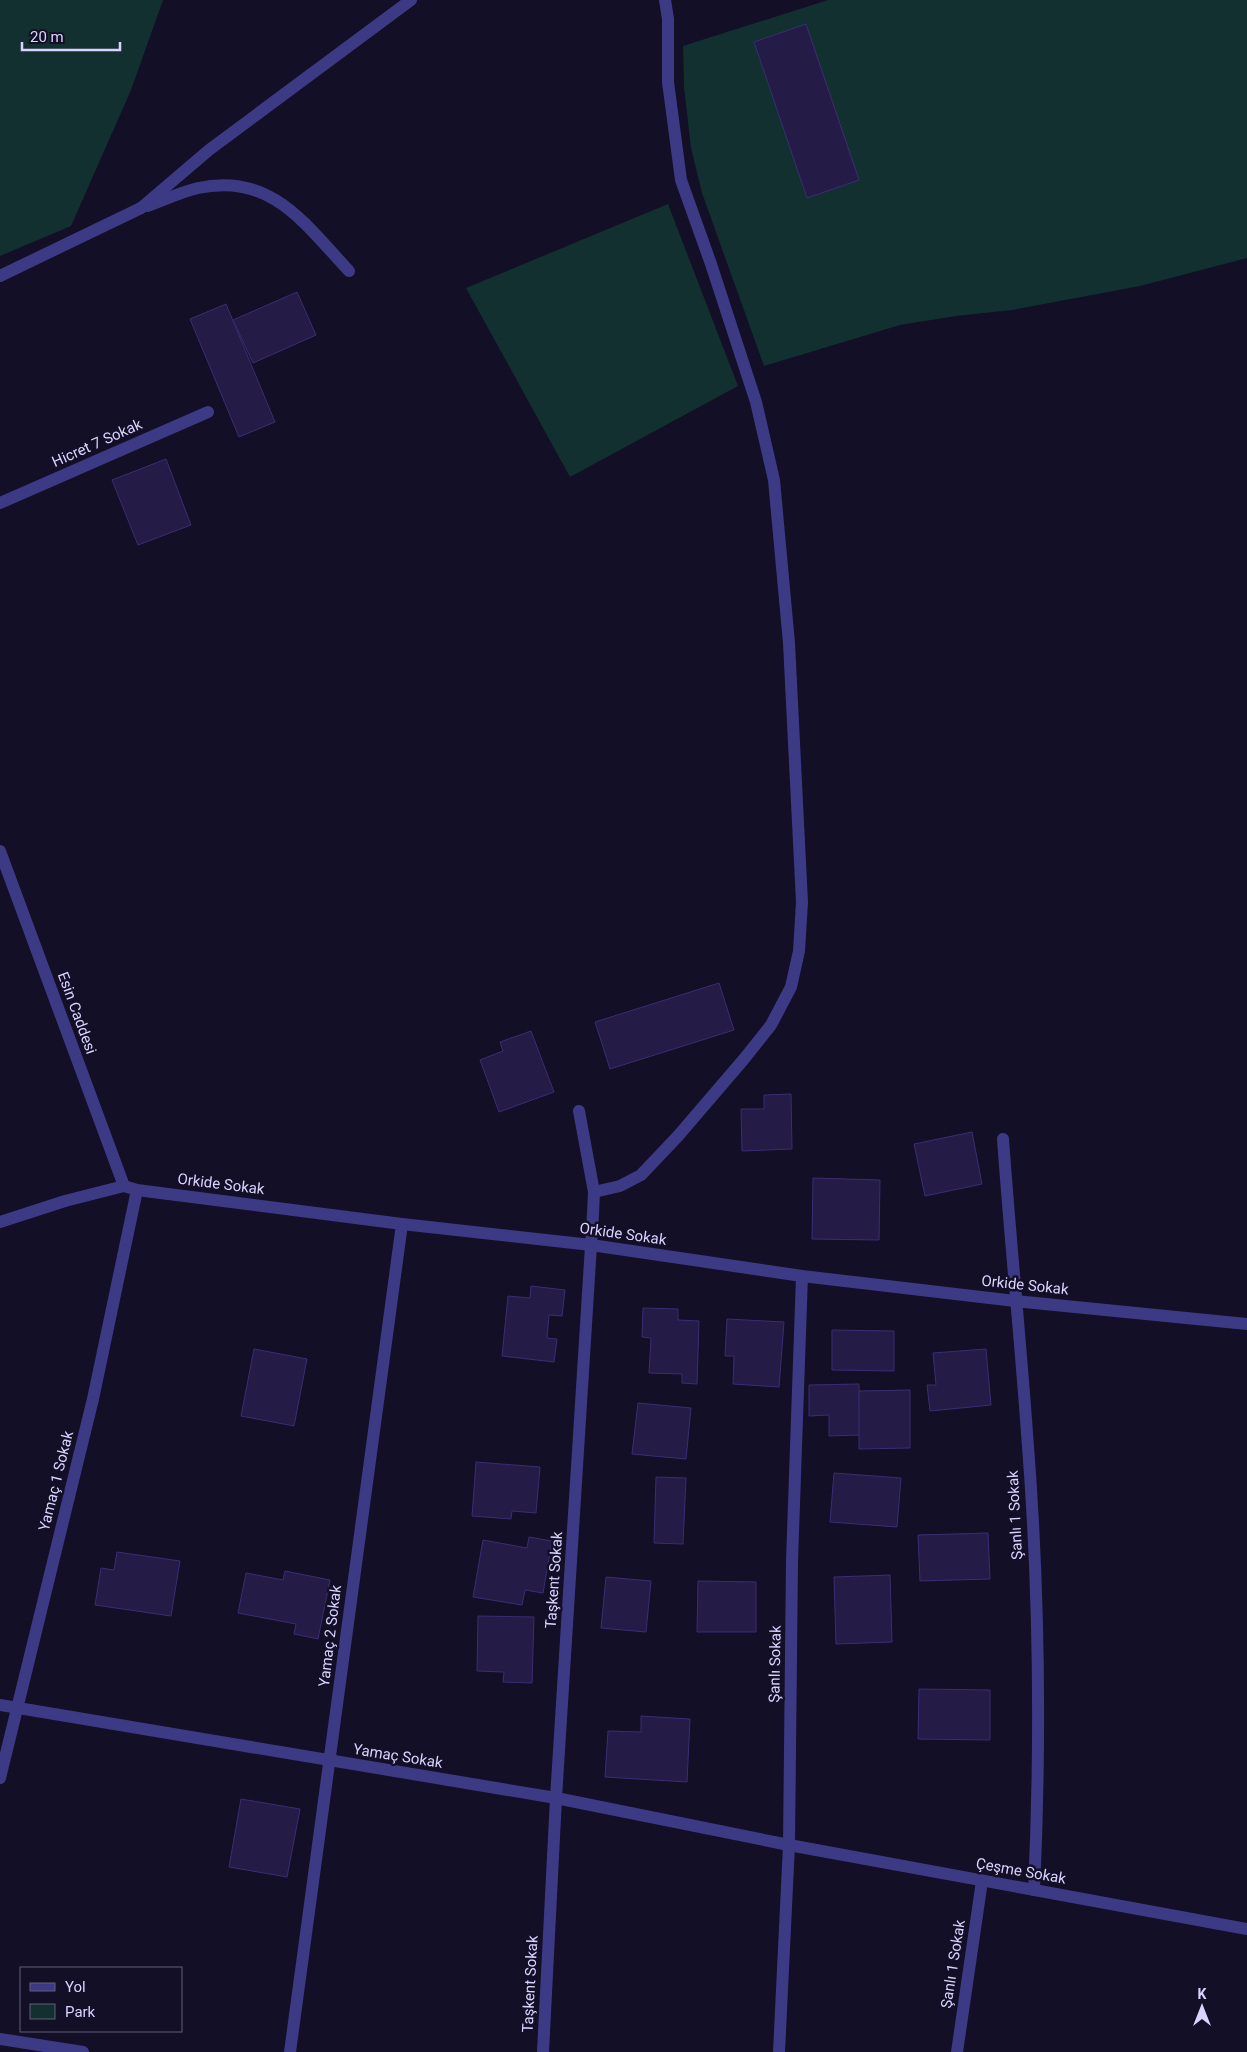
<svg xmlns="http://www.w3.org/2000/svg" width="1247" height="2052" viewBox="0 0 1247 2052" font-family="Roboto,sans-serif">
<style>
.green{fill:#12302f}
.building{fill:#241b47;stroke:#3b2d73}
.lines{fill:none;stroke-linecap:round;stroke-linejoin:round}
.lane{stroke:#3d3a85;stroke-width:12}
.street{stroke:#3d3a85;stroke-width:12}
.labels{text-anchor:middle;stroke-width:5;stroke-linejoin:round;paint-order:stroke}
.street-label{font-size:15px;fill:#d9d4ff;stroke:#130f26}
</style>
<rect width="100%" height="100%" fill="#130f26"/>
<!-- green -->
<g class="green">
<polygon points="0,0 163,0 131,90 71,226 0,256"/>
<polygon points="828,0 1247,0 1247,258 1140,286 1012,310 956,316 900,325 764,366 702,193 691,148 684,87 683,46"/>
<polygon points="668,204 738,386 570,477 466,288"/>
</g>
<!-- building -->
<g class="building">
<polygon points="806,24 859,180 807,198 754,42"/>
<polygon points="297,292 316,335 253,363 233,320"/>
<polygon points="226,304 275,422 239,437 190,319"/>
<polygon points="166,459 191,525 138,545 112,480"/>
<polygon points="719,983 734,1030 610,1069 595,1022"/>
<polygon points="531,1031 554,1092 499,1112 480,1060 503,1051 500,1042"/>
<polygon points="791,1094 792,1149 742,1151 741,1109 764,1109 764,1095"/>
<polygon points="972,1132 982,1184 925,1196 914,1144"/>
<polygon points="813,1178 880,1180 879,1240 812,1239"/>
<polygon points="531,1286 565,1290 562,1316 549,1315 547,1338 557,1339 554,1362 502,1356 508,1296 530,1298"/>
<polygon points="643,1308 678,1309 678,1320 699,1321 697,1384 682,1383 682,1374 649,1373 651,1338 642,1337"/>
<polygon points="727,1319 784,1322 779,1387 733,1384 734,1356 725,1356"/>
<polygon points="832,1330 894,1331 894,1371 832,1370"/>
<polygon points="254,1349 307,1359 294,1426 241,1416"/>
<polygon points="986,1349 991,1405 930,1411 927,1385 936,1385 933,1353"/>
<polygon points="859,1384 860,1435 829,1436 829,1415 809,1416 809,1385"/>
<polygon points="910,1390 910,1448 859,1449 859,1391"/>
<polygon points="638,1403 691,1408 686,1459 632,1454"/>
<polygon points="476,1462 540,1467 536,1513 512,1511 511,1519 472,1516"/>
<polygon points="834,1473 901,1478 897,1527 830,1522"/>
<polygon points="656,1477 686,1478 683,1544 654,1543"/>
<polygon points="988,1533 990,1579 920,1581 918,1535"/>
<polygon points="529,1537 552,1541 543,1593 525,1590 522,1605 473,1597 483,1540 527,1548"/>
<polygon points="117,1552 180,1561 171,1616 95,1605 101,1568 114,1570"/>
<polygon points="285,1571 330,1580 318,1639 294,1634 296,1624 238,1613 246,1573 283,1580"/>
<polygon points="890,1575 892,1642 836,1644 834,1577"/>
<polygon points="606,1577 651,1581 646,1632 601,1628"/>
<polygon points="698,1581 756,1582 756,1632 697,1632"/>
<polygon points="478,1616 534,1617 532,1683 503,1682 504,1672 477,1671"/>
<polygon points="919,1689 990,1690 990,1740 918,1739"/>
<polygon points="641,1716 690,1719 687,1782 605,1777 608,1731 641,1732"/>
<polygon points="241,1799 300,1809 287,1877 229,1867"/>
</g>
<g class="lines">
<!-- lane -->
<g class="lane">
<path d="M148 206C164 200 181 192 198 188 271 172 305 224 349 271"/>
<polyline points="141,208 209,150 411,0"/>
<polyline points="594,1192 620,1186 641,1175 678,1136 744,1059 771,1025 791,987 799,951 802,902 789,643 774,480 756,402 711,264 681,180 668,82 668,19 665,0"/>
</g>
<!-- street -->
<g class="street">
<polyline points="0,276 141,208"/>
<polyline points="0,503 208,412"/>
<polyline points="0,851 124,1186"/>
<path d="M1003 1139C1010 1237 1020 1335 1027 1433 1039 1583 1041 1740 1034 1890"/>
<polyline points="0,1222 65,1201 124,1186 137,1190 402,1224 591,1245 802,1276 1015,1301 1247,1324"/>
<polyline points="0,1705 556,1798 789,1845 1247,1929"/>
<polyline points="0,1778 93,1399 137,1190"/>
<polyline points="0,2039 83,2052"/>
<polyline points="290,2052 402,1224"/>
<polyline points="543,2052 556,1798 593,1214 594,1192 579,1111"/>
<polyline points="779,2052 789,1845 792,1561 802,1276"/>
<polyline points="957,2052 982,1881"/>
</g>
</g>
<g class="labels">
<!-- street labels -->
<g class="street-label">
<text transform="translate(97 443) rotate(-24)" y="5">Hicret 7 Sokak</text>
<text transform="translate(77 1013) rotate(70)" y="5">Esin Caddesi</text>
<text transform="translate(221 1184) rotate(7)" y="5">Orkide Sokak</text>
<text transform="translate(623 1234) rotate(8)" y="5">Orkide Sokak</text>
<text transform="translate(1025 1285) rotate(6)" y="5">Orkide Sokak</text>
<text transform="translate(56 1481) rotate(-76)" y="5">Yamaç 1 Sokak</text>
<text transform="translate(1015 1515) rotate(-93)" y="5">Şanlı 1 Sokak</text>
<text transform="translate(554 1580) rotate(-86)" y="5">Taşkent Sokak</text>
<text transform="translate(330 1636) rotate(-83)" y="5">Yamaç 2 Sokak</text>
<text transform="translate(775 1664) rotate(-89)" y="5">Şanlı Sokak</text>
<text transform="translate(398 1756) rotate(9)" y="5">Yamaç Sokak</text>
<text transform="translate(1021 1871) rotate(10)" y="5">Çeşme Sokak</text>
<text transform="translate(953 1964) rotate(-81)" y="5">Şanlı 1 Sokak</text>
<text transform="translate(530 1984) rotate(-87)" y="5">Taşkent Sokak</text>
</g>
</g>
<!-- legend -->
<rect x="20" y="1967" width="162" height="65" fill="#130f26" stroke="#625e7d"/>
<rect x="30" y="1983" width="25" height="8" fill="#3d3a85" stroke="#625e7d"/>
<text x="65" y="1992" font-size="15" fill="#d9d4ff">Yol</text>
<rect x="30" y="2004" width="25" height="15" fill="#12302f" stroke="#625e7d"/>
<text x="65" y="2017" font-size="15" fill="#d9d4ff">Park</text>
<!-- north arrow -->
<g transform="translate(1202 2007)" stroke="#130f26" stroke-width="4" paint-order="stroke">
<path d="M0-4L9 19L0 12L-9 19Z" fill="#d9d4ff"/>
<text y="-8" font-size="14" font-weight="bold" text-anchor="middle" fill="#d9d4ff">K</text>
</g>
<!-- scale -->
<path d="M22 42v8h98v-8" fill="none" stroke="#d9d4ff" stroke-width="2.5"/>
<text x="30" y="42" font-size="15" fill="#d9d4ff" stroke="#130f26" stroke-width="4" paint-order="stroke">20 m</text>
</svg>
